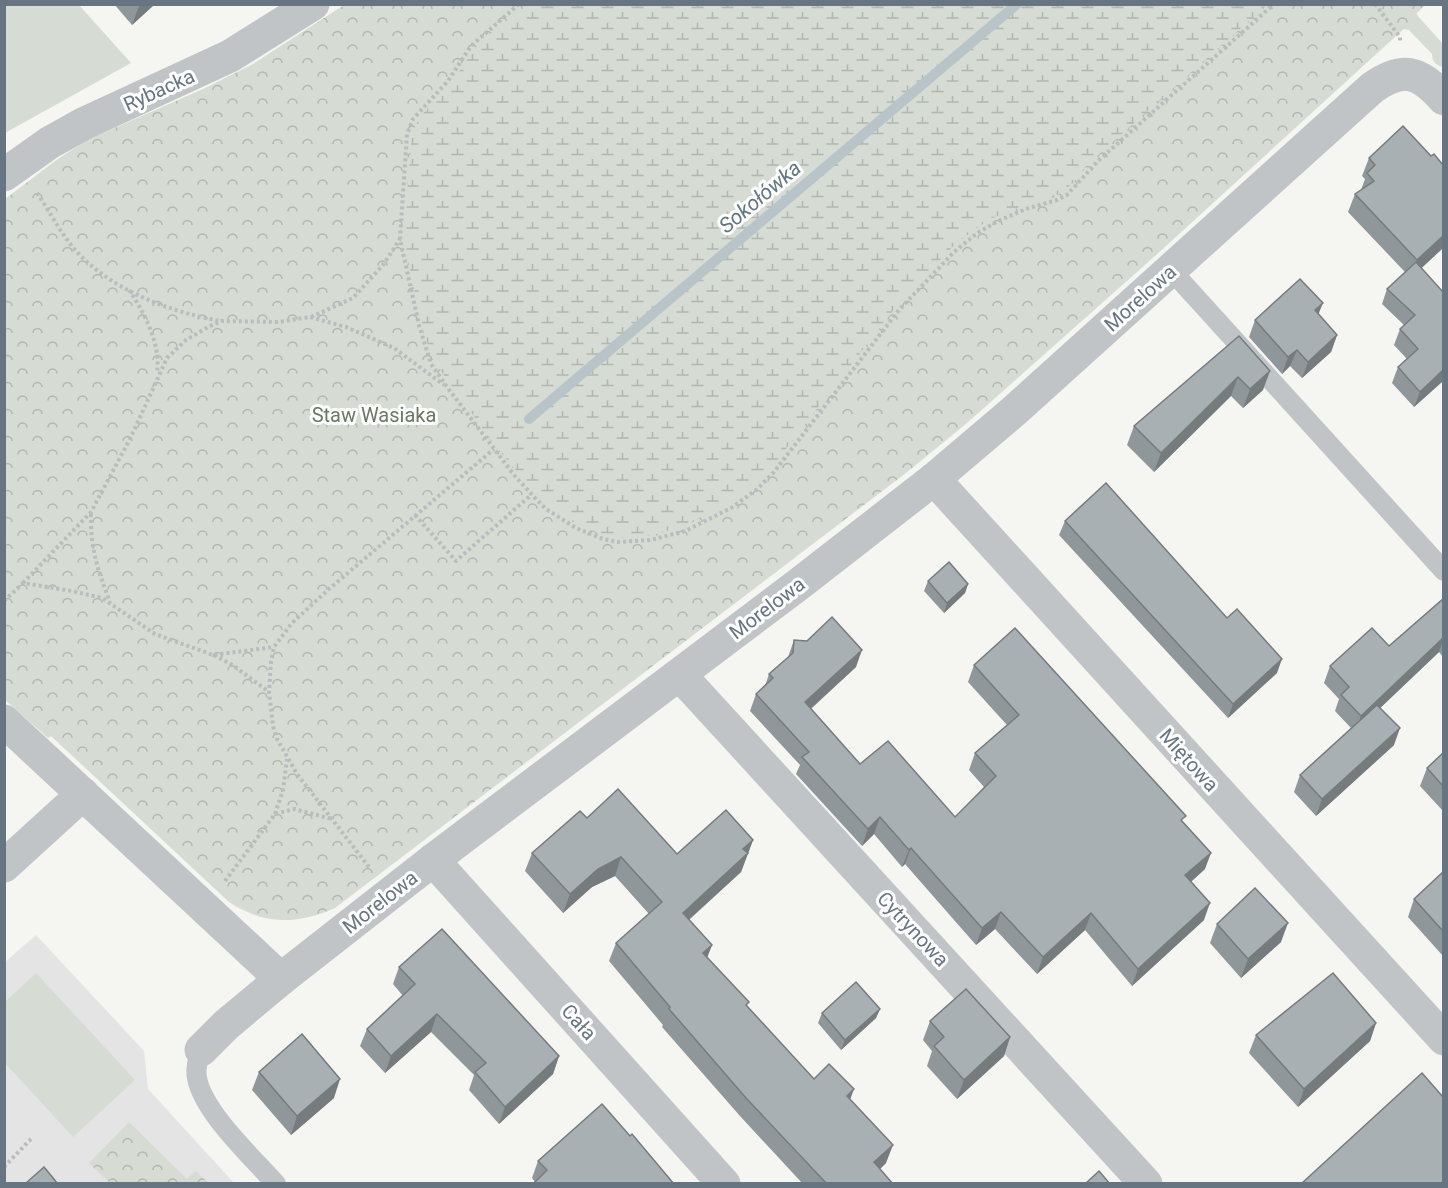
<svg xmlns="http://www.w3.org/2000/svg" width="1448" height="1188" viewBox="0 0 1448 1188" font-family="Roboto,sans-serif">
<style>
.built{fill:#e3e4e3}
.grass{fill:#d6dcd3}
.forest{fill:url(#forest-crowns)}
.wetland{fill:url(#wetland-marsh)}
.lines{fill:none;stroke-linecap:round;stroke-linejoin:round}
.stream{stroke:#b8c4c8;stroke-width:10}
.path{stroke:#babcbe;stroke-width:4;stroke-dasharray:3 3;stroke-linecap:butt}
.service{stroke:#c0c4c7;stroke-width:20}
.minor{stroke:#c0c4c7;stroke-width:33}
.wall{fill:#90979b}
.shaded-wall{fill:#767b7e}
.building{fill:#a8b0b4;stroke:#767b7e;stroke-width:1.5}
.labels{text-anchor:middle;stroke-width:6;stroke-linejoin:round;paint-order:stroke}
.street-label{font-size:20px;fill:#667581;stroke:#fff}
.park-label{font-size:20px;fill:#687964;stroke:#fff}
.water-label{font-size:21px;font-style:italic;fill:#61777f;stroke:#fff}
</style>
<defs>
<pattern id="forest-crowns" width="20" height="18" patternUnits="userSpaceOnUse" patternTransform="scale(1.5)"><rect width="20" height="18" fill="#d6dcd3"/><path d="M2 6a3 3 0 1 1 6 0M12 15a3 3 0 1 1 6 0" fill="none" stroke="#b1b7b1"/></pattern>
<pattern id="wetland-marsh" width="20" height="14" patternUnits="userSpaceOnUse" patternTransform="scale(1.5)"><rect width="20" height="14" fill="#d6dcd3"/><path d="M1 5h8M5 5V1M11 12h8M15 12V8" fill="none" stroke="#b1b7b1"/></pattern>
</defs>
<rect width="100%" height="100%" fill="#f5f5f2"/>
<!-- built -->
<polygon class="built" points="36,935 144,1051 148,1089 234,1183 5,1183 4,963"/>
<!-- grass -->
<g class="grass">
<polygon points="5,4 79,5 131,63 5,133"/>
<path d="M1385 5H1425L1416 14 1443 44V67C1436 65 1432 62 1432 54L1409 30 1403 29Z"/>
<polygon points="36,973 135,1080 73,1137 5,1063 5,1002"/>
</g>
<!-- forest -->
<g class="forest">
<path d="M344 5H1425L1416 13 1418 16 1155 256 967 423 906 473 335 908C297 925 264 925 229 902L51 736 48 738 5 700V199L55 161 87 140 203 89 253 64Z"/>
<polygon points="129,1122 187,1179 196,1171 208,1183 110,1183 89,1163"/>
</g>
<!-- wetland -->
<polygon class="wetland" points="527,5 527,4 1267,5 1088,164 1073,183 1059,194 1022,206 990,219 956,243 896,307 771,468 753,486 736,499 720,509 673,529 656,534 625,538 598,533 574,521 549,505 532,490 499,450 447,380 434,360 424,334 405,247 404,230 412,134 419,118 453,81 473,50 489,35"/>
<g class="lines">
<!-- stream -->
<polyline class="stream" points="529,419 1017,4"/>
<!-- path -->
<g class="path">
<polyline points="519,4 471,46 448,81 413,119 407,134 400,239 419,325 431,364 447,387 514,475 536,499 546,509 576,528 603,539 618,542 651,540 685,531 731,508 756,490 774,472 899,310 954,252 976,234 996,222 1026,209 1057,200 1067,195 1098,161 1274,4"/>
<polyline points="1375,4 1400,37 1400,41"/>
<path d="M37 193C50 212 61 234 76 251 113 291 168 311 220 321"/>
<path d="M129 290C144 312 161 344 157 372"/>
<polyline points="311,317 353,298 383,265 400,239"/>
<path d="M91 514C90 548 98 571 110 602"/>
<polyline points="415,515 456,561 531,495"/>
<polyline points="23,583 91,512 131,437 167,358 186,340 208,327 221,321 279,322 310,317 346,327 394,348 444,385"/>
<polyline points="4,601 23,583 72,591 102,598 155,634 213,655 274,647"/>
<polyline points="214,655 234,666 269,692"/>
<polyline points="275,814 283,790 287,759"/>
<polyline points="369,867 297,774 277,739 273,726 269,692 271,662 274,647 292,623 329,589 494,449"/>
<polyline points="225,881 275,814 294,809 332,819"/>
<polyline points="4,1167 31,1139"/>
</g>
<!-- service -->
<g class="service">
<polyline points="1171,270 1444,571"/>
<path d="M201 1050C198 1060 195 1068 197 1078 203 1112 253 1158 276 1184"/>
</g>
<!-- minor -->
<g class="minor">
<polyline points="4,175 49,143 83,124 230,56 313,4"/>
<polyline points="934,479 1444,1039"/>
<polyline points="680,675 1146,1184"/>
<path d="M4 721 281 979 433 860 799 584 934 479 1014 411 1372 88C1403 66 1419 71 1444 99"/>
<polyline points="433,860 724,1184"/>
<polyline points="4,866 83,794"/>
<polyline points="201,1050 226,1025 281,979"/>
</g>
</g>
<!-- wall -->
<g class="wall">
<polygon points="114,4 155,4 132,25"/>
<polygon points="1431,156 1443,165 1443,248 1421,268 1443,292 1443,381 1414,407 1392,383 1398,367 1407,359 1394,345 1400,329 1404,325 1382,304 1387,289 1405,272 1348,212 1355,194 1361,190 1365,179 1362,176 1369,158"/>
<polygon points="1318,314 1337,335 1331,352 1302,378 1290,366 1282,374 1249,337 1255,320"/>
<polygon points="1239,336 1263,390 1243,408 1231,396 1154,472 1127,445 1134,426"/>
<polygon points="1065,521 1227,618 1277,673 1228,718 1059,535"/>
<polygon points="928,581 968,584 965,593 944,613 924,591"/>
<polygon points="1443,599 1443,657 1439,652 1380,708 1394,745 1316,816 1294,792 1300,775 1351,728 1335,711 1339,699 1324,683 1330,666 1389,646"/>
<polygon points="794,640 856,667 811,709 860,764 955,817 984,787 969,770 975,753 1007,725 968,682 974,665 1184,823 1205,869 1191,882 1204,920 1132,986 1085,930 1037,974 995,929 976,945 905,864 902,867 874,834 862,846 796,774 800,765 750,711 756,694 765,686 769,674 788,657"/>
<polygon points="1443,753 1443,811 1420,786 1427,768"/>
<polygon points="587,818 677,854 753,840 741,872 689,920 712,945 707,957 747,1006 814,1079 850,1099 886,1163 880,1169 893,1184 803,1184 740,1116 662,1027 663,1025 609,961 616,943 649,914 615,876 592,887 563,913 525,871 532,853"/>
<polygon points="1443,872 1443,956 1408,917 1414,899"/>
<polygon points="1217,924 1281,942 1241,978 1210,943"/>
<polygon points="399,967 559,1056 553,1074 499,1124 469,1090 474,1075 431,1032 385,1073 360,1046 367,1029 403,996 393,984"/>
<polygon points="880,1009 876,1018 841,1050 818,1023 822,1013"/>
<polygon points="930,1021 1010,1037 1004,1056 957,1099 927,1066 932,1051 923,1040"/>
<polygon points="1376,1023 1370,1041 1298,1107 1249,1053 1256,1035"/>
<polygon points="259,1072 334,1098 291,1135 252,1090"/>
<polygon points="630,1136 535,1182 532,1178 538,1161"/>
</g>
<!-- shaded-wall -->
<g class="shaded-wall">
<polygon points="141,4 155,4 132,25 139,6"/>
<polygon points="1443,236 1443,248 1411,278 1417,260"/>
<polygon points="1323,303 1316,320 1315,310"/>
<polygon points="1337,335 1331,352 1302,378 1308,362"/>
<polygon points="1297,350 1290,366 1282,374 1288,357"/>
<polygon points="1443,370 1443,381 1414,407 1420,392"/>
<polygon points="1270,371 1263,390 1243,408 1250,389"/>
<polygon points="1238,377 1231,396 1154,472 1161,453"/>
<polygon points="968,584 965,593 944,613 947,603"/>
<polygon points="1443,638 1443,641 1439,652 1355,732 1361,716"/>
<polygon points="862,650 856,667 799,719 805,702"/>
<polygon points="1282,659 1277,673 1228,718 1233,704"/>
<polygon points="1400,728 1394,745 1316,816 1322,799"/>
<polygon points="880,817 874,834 862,846 868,829"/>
<polygon points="753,840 741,872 676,931 683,913 743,849"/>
<polygon points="911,848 905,864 902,867 909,850"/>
<polygon points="1211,853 1205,869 1179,892 1185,875"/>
<polygon points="621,857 615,876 592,887 563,913 570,894 598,869"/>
<polygon points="1210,903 1204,920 1132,986 1138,969"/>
<polygon points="1001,912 995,929 976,945 982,928"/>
<polygon points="1091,913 1085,930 1037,974 1043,957"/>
<polygon points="1288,923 1281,942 1241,978 1248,959"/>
<polygon points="712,945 705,963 703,953"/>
<polygon points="880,1009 876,1018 841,1050 845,1040"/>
<polygon points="437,1014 431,1032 385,1073 391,1056"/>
<polygon points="1376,1023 1370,1041 1298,1107 1304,1089"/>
<polygon points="1010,1037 1004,1056 957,1099 964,1080"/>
<polygon points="559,1056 553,1074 499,1124 505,1107"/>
<polygon points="340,1079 334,1098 291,1135 297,1116"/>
<polygon points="854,1089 847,1108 847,1096"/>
<polygon points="893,1145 886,1163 867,1181 874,1162"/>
</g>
<!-- building -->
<g class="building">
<polygon points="1403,126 1431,156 1434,154 1443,165 1443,236 1417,260 1355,194 1374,181 1367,173 1375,165 1369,158"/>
<polygon points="1416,262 1443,292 1443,370 1420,392 1398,367 1418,349 1400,329 1415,315 1387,289"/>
<polygon points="1300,279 1323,303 1315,310 1337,335 1308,362 1297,350 1288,357 1255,320"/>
<polygon points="1239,336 1270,371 1250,389 1238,377 1161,453 1134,426"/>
<polygon points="1106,483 1227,618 1237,609 1282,659 1233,704 1065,521"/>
<polygon points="949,562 968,584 947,603 928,581"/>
<polygon points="1443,599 1443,638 1361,716 1341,695 1349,687 1330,666 1372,628 1389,646"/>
<polygon points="832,617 862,650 805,702 860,764 888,741 955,817 996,776 975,753 1019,715 974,665 1015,628 1186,816 1181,820 1211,853 1185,875 1210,903 1138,969 1091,913 1043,957 1001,912 982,928 911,848 909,850 880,817 868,829 802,757 809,752 756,694 773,678 769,674 793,653 794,640 807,641"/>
<polygon points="1377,705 1400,728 1322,799 1300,775"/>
<polygon points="1443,753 1443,786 1427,768"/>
<polygon points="618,789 677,854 726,810 753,840 743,849 748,853 683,913 712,945 703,953 749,1002 746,1005 814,1079 829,1064 854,1089 847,1096 893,1145 874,1162 893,1184 827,1184 746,1098 669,1009 670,1007 616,943 662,902 621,857 598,869 570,894 532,853 580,811 587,818"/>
<polygon points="1443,872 1443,931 1414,899"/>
<polygon points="1255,888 1288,923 1248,959 1217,924"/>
<polygon points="442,929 559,1056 505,1107 475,1072 486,1063 437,1014 391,1056 367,1029 415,984 399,967"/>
<polygon points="1333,973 1376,1023 1304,1089 1256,1035"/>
<polygon points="856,982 880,1009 845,1040 822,1013"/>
<polygon points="966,989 1010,1037 964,1080 934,1046 944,1037 930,1021"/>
<polygon points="302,1034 340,1079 297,1116 259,1072"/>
<polygon points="1422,1073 1443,1097 1443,1184 1301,1184"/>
<polygon points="602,1104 630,1136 632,1134 674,1184 533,1184 547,1170 538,1161"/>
<polygon points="44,1167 58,1184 25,1184"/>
<polygon points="1099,1171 1110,1184 1085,1184"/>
</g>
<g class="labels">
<!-- street labels -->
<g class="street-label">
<text transform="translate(159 90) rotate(-24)" y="7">Rybacka</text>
<text transform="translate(1140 298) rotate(-42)" y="7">Morelowa</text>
<text transform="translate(767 608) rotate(-37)" y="7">Morelowa</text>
<text transform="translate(1189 760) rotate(48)" y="7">Miętowa</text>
<text transform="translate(380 902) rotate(-38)" y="7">Morelowa</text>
<text transform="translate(913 929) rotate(47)" y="7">Cytrynowa</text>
<text transform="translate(579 1022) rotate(48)" y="7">Cała</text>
</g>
<!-- park labels -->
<g class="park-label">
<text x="374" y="422">Staw Wasiaka</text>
</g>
<!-- water labels -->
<g class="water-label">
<text transform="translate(760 197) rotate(-40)" y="7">Sokołówka</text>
</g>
</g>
<!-- border -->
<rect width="1448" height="1188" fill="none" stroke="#667581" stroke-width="12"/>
</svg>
